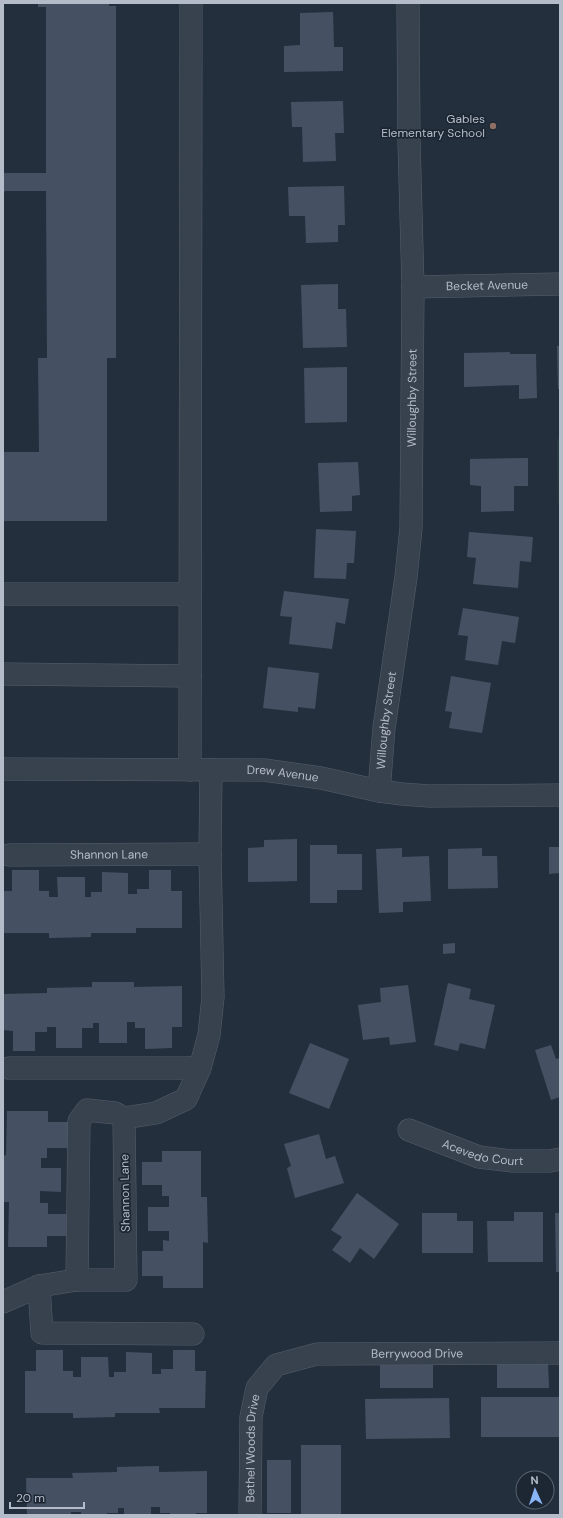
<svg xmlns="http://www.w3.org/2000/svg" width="563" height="1518" viewBox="0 0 563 1518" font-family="'DM Sans',sans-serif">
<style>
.green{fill:#263c3f}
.building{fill:#455162}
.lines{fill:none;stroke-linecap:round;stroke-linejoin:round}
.minor-casing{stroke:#565f6c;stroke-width:23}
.minor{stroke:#38414e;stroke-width:22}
.education-dot{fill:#8d6e63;stroke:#1d2633;stroke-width:1.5}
.labels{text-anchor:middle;stroke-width:3.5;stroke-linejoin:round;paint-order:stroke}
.poi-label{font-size:12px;fill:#b4bcc9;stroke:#1d2633;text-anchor:end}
.street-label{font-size:12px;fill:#b4bcc9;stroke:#1d2633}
</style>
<rect width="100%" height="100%" fill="#242f3e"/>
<!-- green -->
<polygon class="green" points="560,432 560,507 558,502 557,443"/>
<!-- building -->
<g class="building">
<polygon points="38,3 109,3 109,6 116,6 116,358 107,358 107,521 3,521 3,452 39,452 38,358 47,358 46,191 5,191 3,193 3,173 46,173 46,7 38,7"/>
<polygon points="333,12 334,47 343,47 343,71 284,72 284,46 300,45 300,13"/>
<polygon points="343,101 344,133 335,133 336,161 303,162 302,127 292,127 291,102"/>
<polygon points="344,186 345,225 338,225 338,242 306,243 305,216 289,216 288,187"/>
<polygon points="338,284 338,309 346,309 347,347 303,348 301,285"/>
<polygon points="557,346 560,346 560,389 558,389"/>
<polygon points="510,352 510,354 536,354 537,398 519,399 519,385 464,387 464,353"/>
<polygon points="347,367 347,422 305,423 304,368"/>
<polygon points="528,458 528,486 514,486 514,511 481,512 481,486 470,485 470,459"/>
<polygon points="358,462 360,495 352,496 352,511 320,512 318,463"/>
<polygon points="316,529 356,531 354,563 347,563 346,579 314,578"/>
<polygon points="469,532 533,537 531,562 520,561 518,588 473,584 476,558 467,557"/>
<polygon points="284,591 349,599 345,624 336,622 332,649 289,644 292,617 280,616"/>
<polygon points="463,608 519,617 515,643 502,641 498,665 465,660 468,636 458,635"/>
<polygon points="268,667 319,673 315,709 298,707 298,712 263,708"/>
<polygon points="451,676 491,683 482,733 449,728 452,712 445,711"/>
<polygon points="297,839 297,881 248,882 248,848 264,847 264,840"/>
<polygon points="310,845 337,845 337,854 362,854 362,890 337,890 337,903 310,903"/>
<polygon points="549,847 560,847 560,873 549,874"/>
<polygon points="402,848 402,857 429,856 431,901 403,902 403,912 379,913 376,849"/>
<polygon points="482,848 482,856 497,856 498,888 448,889 448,849"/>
<polygon points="12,870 39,870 39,891 49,891 49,897 58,897 57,877 85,877 85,897 91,897 91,892 102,892 102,872 128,873 128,894 137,894 137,889 149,889 149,870 171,870 171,891 182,891 182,928 136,928 136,933 91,933 91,937 49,938 49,933 3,933 3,891 12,891"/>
<polygon points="455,943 455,953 443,954 443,944"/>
<polygon points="92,982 134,982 134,987 182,986 182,1027 172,1027 172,1048 145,1049 145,1028 135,1028 135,1022 127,1022 127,1043 99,1043 99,1023 93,1023 93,1028 82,1028 82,1048 56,1048 56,1027 47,1027 47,1032 35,1032 35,1051 13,1051 13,1031 3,1030 3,994 47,993 47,988 92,987"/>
<polygon points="448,983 471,989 469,999 495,1005 485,1049 460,1043 458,1051 434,1045"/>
<polygon points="408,985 416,1042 390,1045 389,1037 363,1040 358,1005 381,1002 380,988"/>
<polygon points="310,1043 349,1059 329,1109 289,1093"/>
<polygon points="551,1045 556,1059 560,1058 560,1097 551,1100 535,1050"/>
<polygon points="7,1111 48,1111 48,1122 68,1122 68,1148 47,1148 47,1158 41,1158 41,1168 61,1168 61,1192 40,1191 40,1203 48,1203 48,1214 68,1214 67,1236 47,1236 47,1247 8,1247 9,1202 3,1202 3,1156 6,1155"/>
<polygon points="319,1134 326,1159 335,1156 344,1183 295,1198 287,1168 291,1166 284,1144"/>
<polygon points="162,1151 201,1151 201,1197 207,1197 208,1243 203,1242 203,1288 163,1288 163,1276 142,1276 142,1251 163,1251 163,1240 169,1241 169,1231 148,1231 148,1207 169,1207 169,1196 162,1196 162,1185 142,1185 142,1162 162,1162"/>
<polygon points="357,1193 399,1224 374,1259 360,1248 350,1263 332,1250 342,1237 331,1230"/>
<polygon points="514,1212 543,1212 543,1262 488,1262 487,1221 514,1221"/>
<polygon points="422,1213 457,1213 457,1221 473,1221 473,1253 422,1253"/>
<polygon points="555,1213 560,1213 560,1272 556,1272"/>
<polygon points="36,1350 63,1350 63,1371 73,1371 73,1377 81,1377 81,1357 108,1357 109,1377 114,1377 114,1372 126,1372 126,1352 152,1353 152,1374 161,1374 161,1369 173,1369 173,1350 195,1350 195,1371 206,1371 205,1408 159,1408 160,1413 115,1413 115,1417 73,1418 73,1413 25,1413 25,1371 36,1371"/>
<polygon points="497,1362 548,1362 549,1388 497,1388"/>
<polygon points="433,1363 433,1388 380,1388 380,1364"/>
<rect x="481" y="1397" width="79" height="40"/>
<polygon points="449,1398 450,1438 366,1439 365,1399"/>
<rect x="301" y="1445" width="40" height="70"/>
<rect x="267" y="1460" width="24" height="53"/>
<polygon points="159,1466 159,1472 207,1471 207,1513 196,1513 196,1515 170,1515 170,1513 160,1513 160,1507 151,1507 151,1515 124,1515 124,1508 118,1508 118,1513 107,1513 107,1515 81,1515 81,1512 71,1512 71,1515 27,1515 26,1478 73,1478 72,1473 117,1472 117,1467"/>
</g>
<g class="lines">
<defs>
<g id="minor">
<path id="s1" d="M413 287 560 284"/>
<polyline points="3,594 190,594"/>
<polyline points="3,674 190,676"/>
<path id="s2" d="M3 769 264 770 321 778 379 791 402 794 429 796 560 795"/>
<polyline points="190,770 191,3"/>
<path id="s3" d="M379 791 384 728 406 577 411 528 413 287 409 141 408 3"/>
<path id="s4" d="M9 855 210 854"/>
<polyline points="9,1068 200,1068"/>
<path id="s5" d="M409 1130 479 1157 512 1161H550L560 1159"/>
<polyline points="77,1280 79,1121 87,1110 115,1113 124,1118"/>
<polyline points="39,1286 42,1333 193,1334"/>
<polyline points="3,1302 39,1286 77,1280 126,1280 124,1118 156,1113 186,1099 200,1068 209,1035 213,997 210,854 211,770"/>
<path id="s6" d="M250 1515 251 1417 257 1388 276 1365 317 1354 560 1353"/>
</g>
</defs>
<!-- minor casing -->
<use href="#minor" class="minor-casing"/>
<!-- minor -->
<use href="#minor" class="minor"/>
</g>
<!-- markers -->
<circle class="education-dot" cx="493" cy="126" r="4"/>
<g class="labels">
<!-- poi labels -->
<g class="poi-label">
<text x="485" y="123">Gables<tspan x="485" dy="14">Elementary School</tspan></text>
</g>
<!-- street labels -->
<g class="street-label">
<text dy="4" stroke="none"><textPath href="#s1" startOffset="74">Becket Avenue</textPath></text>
<text dy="4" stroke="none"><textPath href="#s3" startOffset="395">Willoughby Street</textPath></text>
<text dy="4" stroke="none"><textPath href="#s3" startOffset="71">Willoughby Street</textPath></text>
<text dy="4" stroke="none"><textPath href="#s2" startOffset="280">Drew Avenue</textPath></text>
<text dy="4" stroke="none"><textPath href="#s4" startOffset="100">Shannon Lane</textPath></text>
<text dy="4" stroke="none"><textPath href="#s5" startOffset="78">Acevedo Court</textPath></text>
<text transform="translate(125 1193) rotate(-91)" y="4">Shannon Lane</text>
<text dy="4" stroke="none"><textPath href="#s6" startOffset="300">Berrywood Drive</textPath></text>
<text dy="4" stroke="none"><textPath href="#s6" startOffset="67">Bethel Woods Drive</textPath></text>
</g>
</g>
<!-- border -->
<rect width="563" height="1518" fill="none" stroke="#b4bcc9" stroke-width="8"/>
<!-- north arrow -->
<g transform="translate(535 1490) rotate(357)"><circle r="19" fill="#1d2633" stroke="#59626f"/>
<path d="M0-3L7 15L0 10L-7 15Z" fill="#8ab4f8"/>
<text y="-6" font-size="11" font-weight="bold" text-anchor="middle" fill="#b4bcc9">N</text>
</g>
<!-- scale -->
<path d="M10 1502v6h74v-6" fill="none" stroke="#b4bcc9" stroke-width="2"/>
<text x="16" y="1502" font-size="12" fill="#b4bcc9" stroke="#1d2633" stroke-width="3" paint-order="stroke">20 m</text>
</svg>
